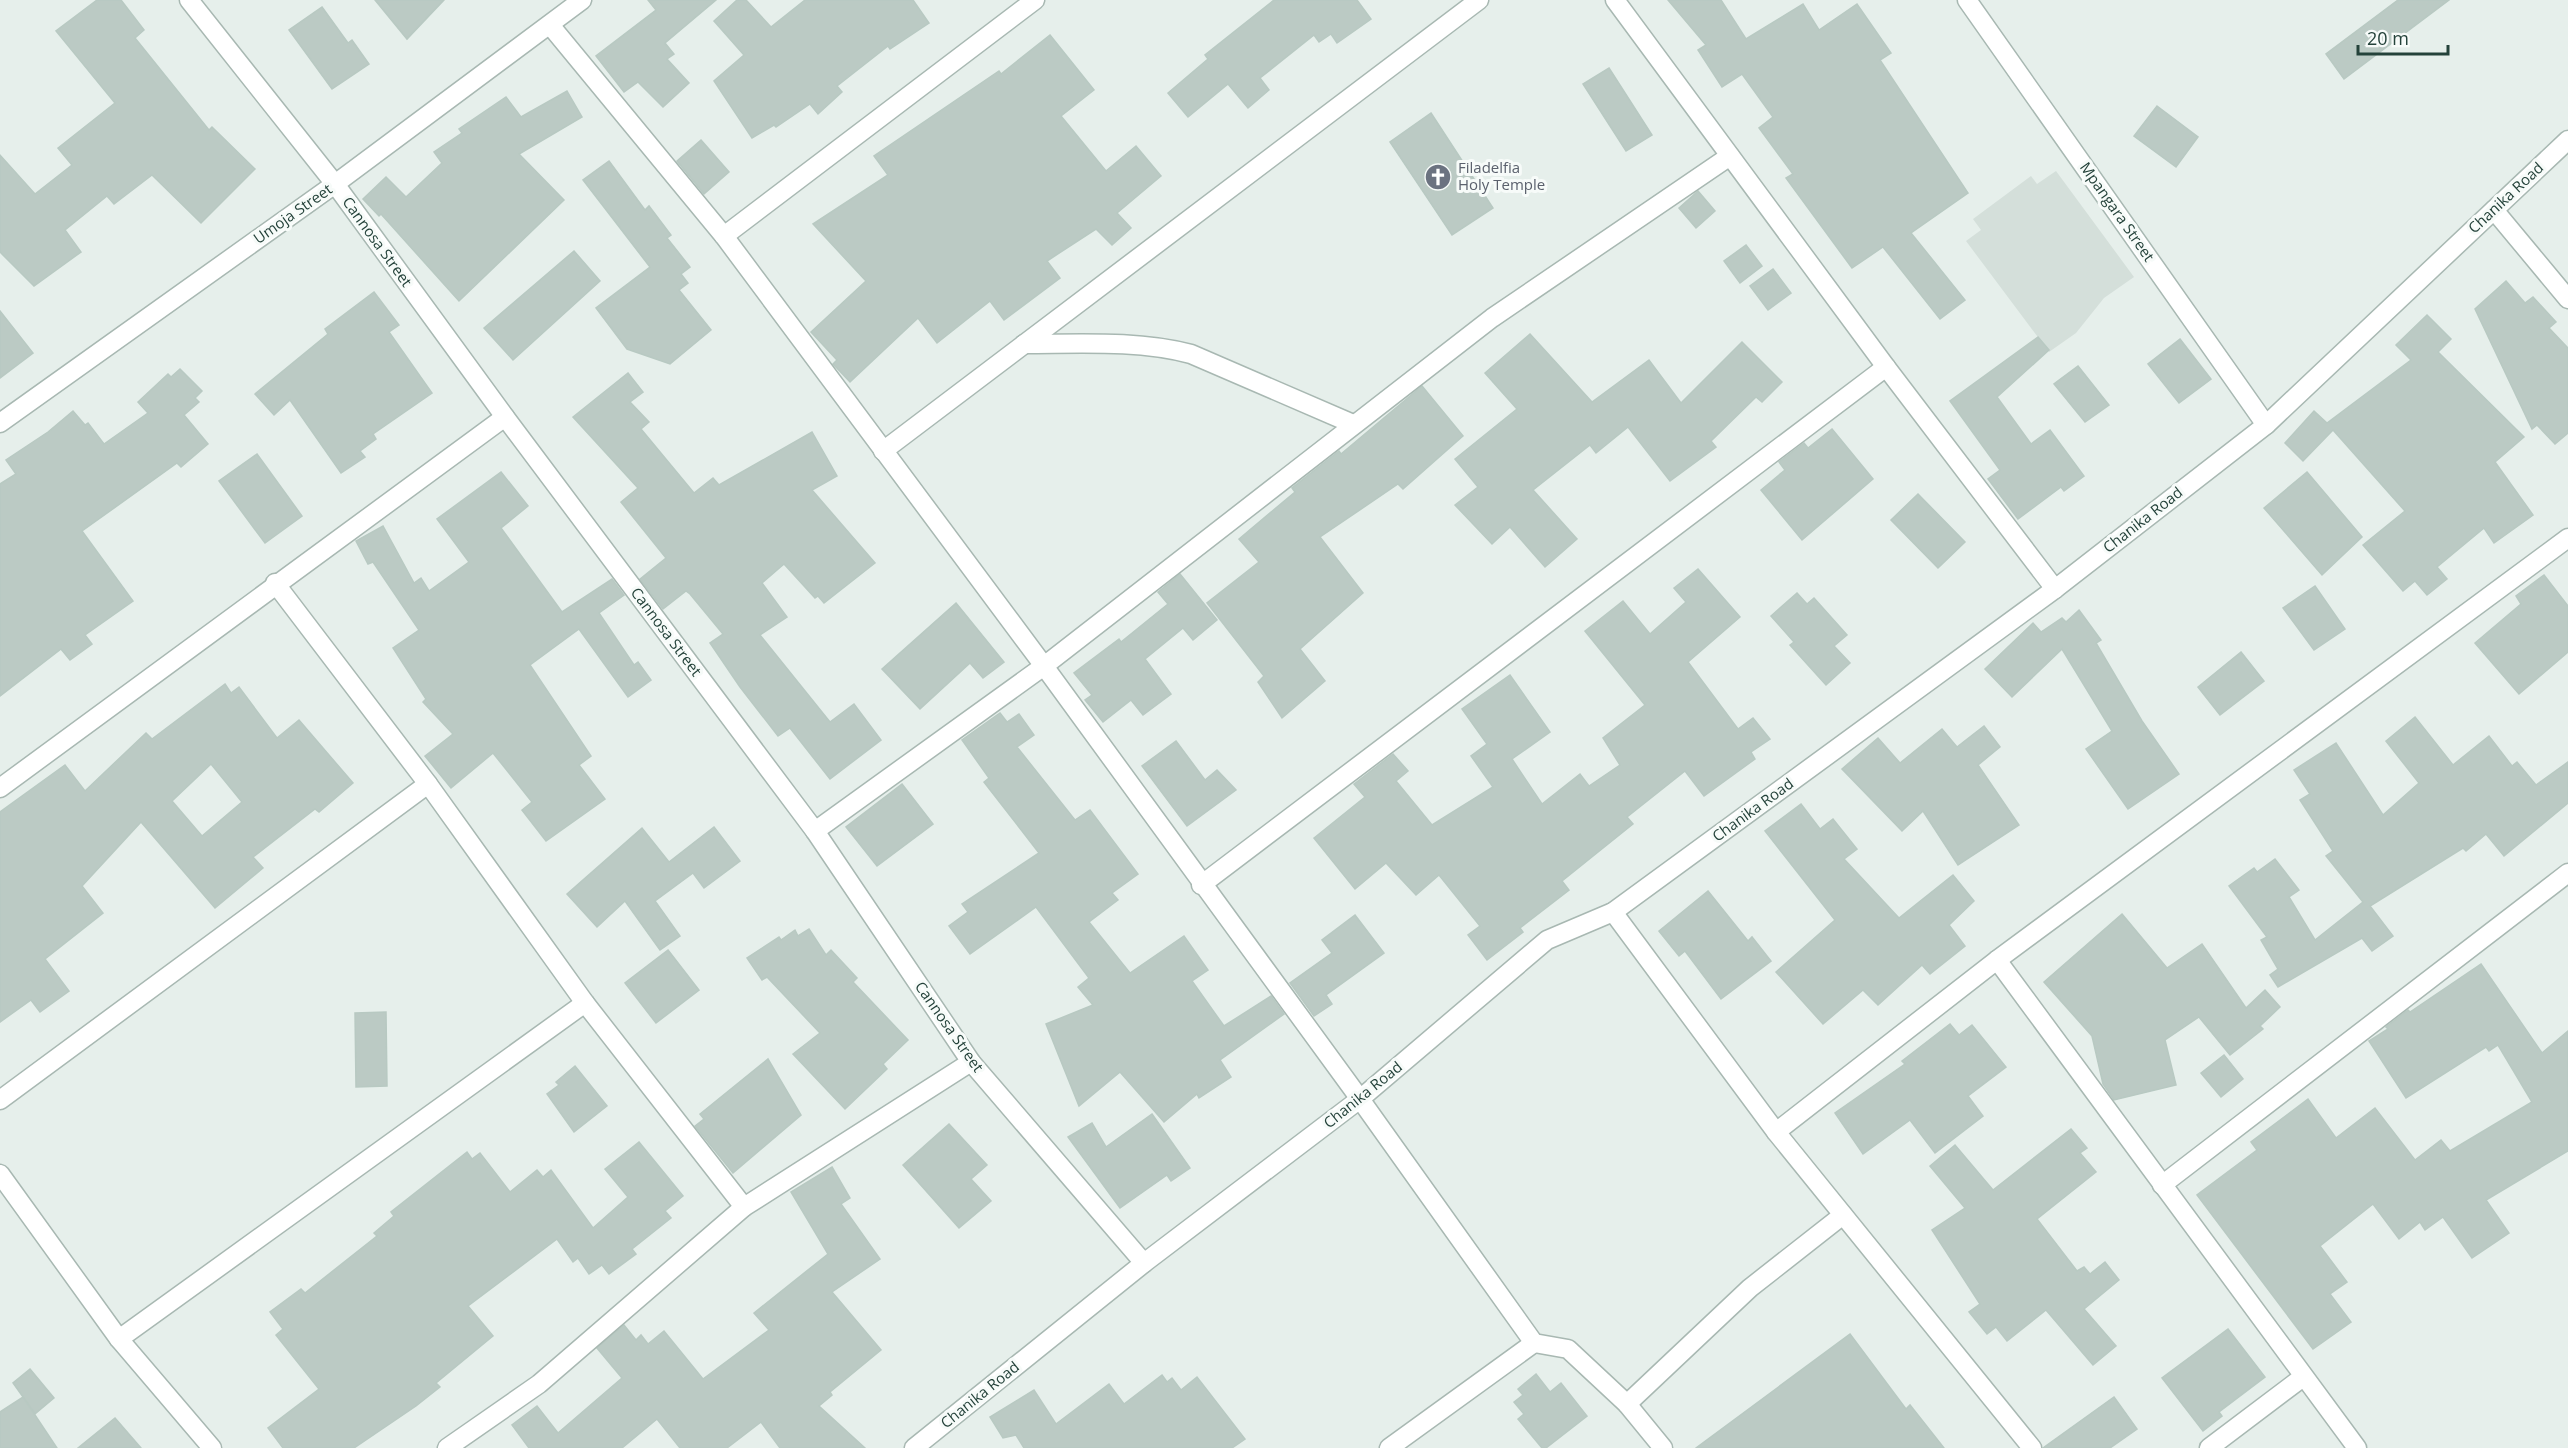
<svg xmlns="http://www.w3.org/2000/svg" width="2568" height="1448" viewBox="0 0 2568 1448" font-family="'Open Sans',sans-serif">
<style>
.built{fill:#d4dfda}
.building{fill:#bbcac4;stroke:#b8c9c2;stroke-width:1.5;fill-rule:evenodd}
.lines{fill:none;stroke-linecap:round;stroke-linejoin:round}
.street-casing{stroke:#a8b8b2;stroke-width:21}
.street{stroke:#fff;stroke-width:18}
.labels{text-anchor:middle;stroke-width:6;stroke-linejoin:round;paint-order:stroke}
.worship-label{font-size:15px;fill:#5b616d;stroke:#f7fbf9;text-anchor:start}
.street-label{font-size:15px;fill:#24423a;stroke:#f7fbf9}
</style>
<rect width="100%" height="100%" fill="#e6efeb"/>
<!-- built -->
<polygon class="built" points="2056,171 2134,277 2104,298 2076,333 2049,352 1966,241 1981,230 1973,219 2031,176 2037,184"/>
<!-- building -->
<g class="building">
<polygon points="97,0 121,0 144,30 135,38 209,130 212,127 255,169 201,223 152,175 114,204 107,196 65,230 81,252 34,286 0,252 0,155 35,194 72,165 58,148 115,103 56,31"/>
<polygon points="375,0 444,0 407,39"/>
<polygon points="648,0 716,0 665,43 674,54 667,59 689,83 663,107 638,82 624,92 596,56 656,10"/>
<polygon points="737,0 746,0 771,27 805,0 913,0 929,23 890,49 888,46 837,86 842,92 818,114 810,104 776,127 774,125 752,138 714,81 744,55 714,21"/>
<polygon points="1274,0 1357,0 1371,19 1337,43 1331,34 1319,42 1314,35 1260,78 1269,90 1248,108 1228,84 1188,117 1168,93 1208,59 1205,55"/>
<polygon points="1668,0 1721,0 1746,39 1803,4 1819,30 1857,4 1891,53 1880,60 1968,193 1911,233 1965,300 1940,319 1883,247 1852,268 1786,178 1793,174 1759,128 1773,117 1742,74 1722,87 1698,50 1706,45"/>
<polygon points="2398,0 2449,0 2344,79 2326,54"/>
<polygon points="322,7 348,43 352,40 369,64 332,89 289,30"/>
<polygon points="1050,35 1094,90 1061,116 1106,171 1136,146 1161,176 1117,213 1131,228 1112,245 1096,229 1047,261 1060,278 1004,320 990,301 937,343 918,318 850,382 833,364 837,360 811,332 866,281 813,224 888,175 874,156 999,71 1001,74"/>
<polygon points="1609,68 1652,135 1626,151 1583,84"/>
<polygon points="567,91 582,117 519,154 564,200 459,301 381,214 379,216 363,199 386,177 406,197 442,163 434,152 462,133 459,129 506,97 521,117"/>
<polygon points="2157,106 2198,137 2176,167 2134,136"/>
<polygon points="1431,113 1493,208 1452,235 1390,142"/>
<polygon points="701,140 729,172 704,194 677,161"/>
<polygon points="609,161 645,210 649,206 671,235 667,238 690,267 681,274 688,283 679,290 711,330 670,364 627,349 596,308 650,267 583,180"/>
<polygon points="1698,191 1715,211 1696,228 1679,208"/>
<polygon points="1746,245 1762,266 1740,283 1724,261"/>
<polygon points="574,251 600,281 513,360 484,328"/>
<polygon points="1773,269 1791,293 1768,310 1750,286"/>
<polygon points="2506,281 2525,303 2533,297 2556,322 2549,328 2568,348 2568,433 2555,444 2537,425 2532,429 2475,309"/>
<polygon points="374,292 399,325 389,332 432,393 373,434 376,439 360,451 365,457 341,473 290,400 274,415 255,394 328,334 325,329"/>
<polygon points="0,311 33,353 0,378"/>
<polygon points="2427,315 2451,339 2438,352 2524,437 2495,462 2533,515 2494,543 2484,528 2437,567 2447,579 2427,595 2415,581 2403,591 2363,545 2405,511 2333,430 2303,461 2285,443 2314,411 2327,423 2411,360 2396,345"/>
<polygon points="1530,334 1592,402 1649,360 1681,403 1742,342 1782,382 1762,402 1756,397 1711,441 1716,447 1670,481 1628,427 1596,453 1590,445 1533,490 1577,539 1545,567 1510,527 1492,544 1455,505 1478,487 1455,459 1517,409 1485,373"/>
<polygon points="2038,337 2049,350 1997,397 2031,444 2050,430 2084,476 2064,491 2061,487 2018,519 1988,479 2000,470 1950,401"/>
<polygon points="2180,339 2211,379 2179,403 2148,364"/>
<polygon points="2078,366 2109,405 2085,422 2054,384"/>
<polygon points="180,369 202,391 195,398 199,402 184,415 208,444 181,467 177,463 82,531 133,601 85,635 92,644 70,660 61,649 0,696 0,484 16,474 6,460 48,432 73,411 85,425 88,423 104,444 148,413 138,402 168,374 171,377"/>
<polygon points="628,373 643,392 630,402 649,422 641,429 694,493 713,478 719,485 812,432 837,476 812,490 875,563 824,603 818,596 815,598 784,564 762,583 787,617 760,635 830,722 854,704 881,740 830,779 790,728 778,736 740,687 710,643 723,634 690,594 686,591 663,609 640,579 666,558 621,502 638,488 573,417"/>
<polygon points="1422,386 1463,436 1403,489 1398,484 1320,537 1363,593 1300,649 1325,681 1282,718 1258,682 1264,676 1207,603 1259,562 1239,539 1295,492 1292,488 1339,451 1341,454"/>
<polygon points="1832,429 1873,479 1802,540 1761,490 1785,470 1779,462 1804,443 1808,448"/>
<polygon points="257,454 302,516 265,543 219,481"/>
<polygon points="501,472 528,506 501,528 562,612 612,579 624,595 599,613 634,665 638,662 651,680 628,697 579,629 530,665 591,756 579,765 605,799 546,841 522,810 532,802 493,753 451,788 425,756 453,734 423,702 426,699 393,648 419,630 373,562 368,564 356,541 383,526 414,583 421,578 429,591 469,562 437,519"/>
<polygon points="2307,472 2362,537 2322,575 2264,508"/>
<polygon points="1918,494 1965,542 1938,568 1891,520"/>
<polygon points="1698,569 1740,617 1688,662 1738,729 1753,718 1770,739 1751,752 1755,759 1704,796 1685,771 1627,817 1633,824 1562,881 1569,890 1520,928 1523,932 1487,960 1468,935 1480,926 1439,875 1416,895 1386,863 1355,889 1314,838 1365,797 1354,784 1393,754 1408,771 1396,781 1432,825 1493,787 1471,756 1487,744 1462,709 1510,675 1550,732 1512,759 1542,804 1580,774 1589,786 1620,765 1603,738 1645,705 1585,631 1623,601 1650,634 1686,602 1674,588"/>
<polygon points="1180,574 1217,620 1193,640 1183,628 1145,659 1171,694 1143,715 1131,700 1103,722 1085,700 1092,695 1074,673 1119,639 1121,642 1168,604 1158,592"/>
<polygon points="2544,575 2568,606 2568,652 2519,694 2475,643 2521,604 2516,596"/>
<polygon points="2315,586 2345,629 2314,650 2283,608"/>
<polygon points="1797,593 1807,604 1814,598 1847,635 1834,646 1850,663 1826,685 1790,645 1794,642 1771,616"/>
<polygon points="956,603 1004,662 983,678 970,663 920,709 882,669"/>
<polygon points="2079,610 2101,640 2096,643 2142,721 2179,774 2128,809 2086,749 2112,731 2062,649 2012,697 1985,669 2033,623 2041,632 2062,618 2066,622"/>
<polygon points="2241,652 2264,681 2220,715 2198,687"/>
<path d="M225 684 231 693 239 687 277 738 299 720 353 783 319 812 315 809 253 857 263 868 215 908 141 822 82 886 103 913 45 959 69 991 40 1012 31 1000 0 1022V812L65 765 85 791 146 733 152 739ZM211 764 242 802 202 836 172 801Z"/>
<polygon points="1000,713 1007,722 1019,714 1034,735 1017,747 1075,820 1090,810 1138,874 1112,893 1118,900 1089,922 1130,973 1184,936 1208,970 1192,981 1224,1026 1271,996 1284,1014 1220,1060 1231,1077 1199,1098 1197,1094 1164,1122 1120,1072 1079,1106 1046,1024 1093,1005 1078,987 1089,978 1036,907 970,954 949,926 968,912 962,904 1039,853 984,782 989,778 962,740"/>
<polygon points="2415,717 2453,765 2489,736 2512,766 2517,762 2536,785 2568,762 2568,803 2504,856 2486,834 2466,851 2463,848 2370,906 2393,936 2372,951 2362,938 2278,987 2270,975 2278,969 2261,940 2267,937 2229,886 2254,868 2257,872 2275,859 2299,890 2289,897 2315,940 2363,902 2326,856 2333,851 2300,800 2310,794 2294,770 2336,743 2383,815 2419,783 2386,741"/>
<polygon points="1984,726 2000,747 1978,765 2019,825 1958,865 1923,811 1902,831 1842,769 1878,738 1900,763 1942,729 1957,747"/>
<polygon points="1176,741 1205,780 1217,770 1236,790 1187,826 1142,766"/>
<polygon points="902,784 933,824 877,866 846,827"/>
<polygon points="1801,804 1820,829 1833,819 1857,849 1844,859 1899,918 1953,875 1974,901 1949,925 1965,946 1930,974 1922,965 1878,1005 1863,990 1823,1024 1776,972 1835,920 1765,831"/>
<polygon points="714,827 740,861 704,888 693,873 655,901 680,936 660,950 625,901 597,927 567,894 642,828 669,862"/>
<polygon points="1708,891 1748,941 1752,937 1771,961 1721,999 1685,951 1679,956 1659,931"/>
<polygon points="2122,914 2167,968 2202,944 2246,1008 2265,990 2280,1007 2260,1026 2263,1029 2230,1055 2199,1017 2165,1040 2176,1085 2114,1100 2103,1084 2092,1036 2044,982"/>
<polygon points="1355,915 1384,953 1326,995 1332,1004 1314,1016 1290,983 1332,953 1322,940"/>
<polygon points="809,929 826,955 831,950 857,978 853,982 908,1040 883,1064 887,1069 845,1109 793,1054 820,1033 767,977 762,980 747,958 779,937 781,940 795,930 798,936"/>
<polygon points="668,950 699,990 656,1023 625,983"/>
<polygon points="2481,964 2542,1053 2568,1031 2568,1151 2486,1200 2509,1233 2472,1258 2443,1217 2425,1230 2420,1222 2399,1239 2373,1204 2320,1246 2347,1282 2330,1294 2351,1322 2313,1349 2197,1195 2257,1150 2251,1142 2308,1099 2336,1138 2375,1108 2415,1160 2441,1140 2450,1151 2532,1102 2498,1045 2489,1051 2486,1047 2406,1098 2369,1041 2388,1029 2386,1027 2408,1010 2410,1012"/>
<polygon points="386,1012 387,1086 356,1087 355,1013"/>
<polygon points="1950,1024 1959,1035 1972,1025 2006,1067 1968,1096 1983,1116 1935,1153 1910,1120 1863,1154 1835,1113 1905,1064 1902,1061"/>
<polygon points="2224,1055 2243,1079 2221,1097 2201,1073"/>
<polygon points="768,1059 801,1115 733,1173 695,1126 704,1119 700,1114"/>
<polygon points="575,1066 607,1106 574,1132 547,1094 559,1085 556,1082"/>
<polygon points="1152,1114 1190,1168 1171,1181 1167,1175 1120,1208 1068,1137 1092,1123 1106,1147"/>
<polygon points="949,1124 987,1165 971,1179 991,1201 959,1228 903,1165"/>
<polygon points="2071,1129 2087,1148 2080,1153 2096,1172 2037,1219 2077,1271 2084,1267 2090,1274 2105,1262 2119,1280 2084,1309 2116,1346 2093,1365 2046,1310 2007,1341 1996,1327 1987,1334 1969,1312 1980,1304 1932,1230 1965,1208 1930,1166 1955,1145 1993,1190"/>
<polygon points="639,1142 683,1196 665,1211 671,1218 632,1249 636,1254 609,1274 602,1265 589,1274 578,1258 573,1262 557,1239 468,1306 493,1336 436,1383 440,1387 416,1406 354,1448 283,1448 268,1428 319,1389 276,1335 283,1329 270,1312 301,1289 305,1293 377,1236 374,1233 394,1216 391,1212 467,1152 472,1159 480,1153 510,1192 537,1170 543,1177 551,1170 593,1228 628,1197 605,1169"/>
<polygon points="832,1167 850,1198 841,1204 880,1259 832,1292 881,1350 830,1392 832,1395 819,1406 865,1448 780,1448 761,1422 727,1448 680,1448 657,1419 622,1448 529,1448 512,1425 537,1406 558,1433 622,1378 597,1348 624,1325 636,1340 641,1335 648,1344 664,1331 703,1379 769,1330 754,1313 828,1254 791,1192"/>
<polygon points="2228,1329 2265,1377 2219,1412 2222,1416 2203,1431 2162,1378"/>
<polygon points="1850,1334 1906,1409 1910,1405 1944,1448 1696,1448"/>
<polygon points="30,1369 54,1398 35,1414 13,1383"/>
<polygon points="1536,1374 1550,1392 1561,1383 1587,1416 1546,1448 1542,1448 1518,1419 1524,1414 1514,1402 1523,1395 1518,1389"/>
<polygon points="1162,1375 1167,1382 1172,1378 1181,1390 1197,1377 1245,1439 1232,1448 1024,1448 1016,1435 1003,1438 990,1417 1034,1390 1056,1424 1109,1384 1124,1404"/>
<polygon points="23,1397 57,1448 0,1448 0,1412"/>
<polygon points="2114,1397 2137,1429 2110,1448 2043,1448"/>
<polygon points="115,1418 141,1448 78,1448"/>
</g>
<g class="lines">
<defs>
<g id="street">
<polyline points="189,0 335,184 505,417 815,831 971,1062 1144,1263"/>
<polyline points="1615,0 1886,367 2055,589"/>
<polyline points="1967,0 2266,425"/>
<polyline points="550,25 724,236 1044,666 1360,1099 1534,1343 1568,1349 1627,1404 1663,1448"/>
<polyline points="2494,210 2568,299"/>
<polyline points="724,236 1035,0"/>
<path d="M1024 344C1079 344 1137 340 1191 354L1353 424"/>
<polyline points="0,423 335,184 582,0"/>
<polyline points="883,451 1479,0"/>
<polyline points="275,583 428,784 585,1003 744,1207"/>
<polyline points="0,788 505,417"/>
<polyline points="815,831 1044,666 1492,318 1730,156"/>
<polyline points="1201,885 1886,367"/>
<polyline points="1613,912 1776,1132 2032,1448"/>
<polyline points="1997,960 2357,1448"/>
<polyline points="0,1100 428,784"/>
<polyline points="1776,1132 1997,960 2568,538"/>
<polyline points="0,1174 119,1339 212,1448"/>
<polyline points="2162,1185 2568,873"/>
<polyline points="119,1339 585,1003"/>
<polyline points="1627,1404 1750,1288 1843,1215"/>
<polyline points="447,1448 539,1384 744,1207 971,1062"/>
<polyline points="914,1448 1144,1263 1360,1099 1547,940 1613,912 2055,589 2266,425 2568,140"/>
<polyline points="1389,1448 1534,1343"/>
<polyline points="2209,1448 2303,1377"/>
</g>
</defs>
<!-- street casing -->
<use href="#street" class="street-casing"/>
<!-- street -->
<use href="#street" class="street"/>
</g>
<!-- icons -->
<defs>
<symbol id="church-disc" viewBox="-11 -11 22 22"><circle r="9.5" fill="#6b7280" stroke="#f7fbf9"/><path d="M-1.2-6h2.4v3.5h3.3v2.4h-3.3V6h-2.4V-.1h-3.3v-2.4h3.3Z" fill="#fff"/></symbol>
</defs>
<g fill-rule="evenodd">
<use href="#church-disc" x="1423" y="162" width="30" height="30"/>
</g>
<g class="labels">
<!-- worship labels -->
<g class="worship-label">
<text x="1458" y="173">Filadelfia<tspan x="1458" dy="17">Holy Temple</tspan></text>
</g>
<!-- street labels -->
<g class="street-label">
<text transform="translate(2506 198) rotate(-43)" y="5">Chanika Road</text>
<text transform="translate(2117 212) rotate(55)" y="5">Mpangara Street</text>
<text transform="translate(293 214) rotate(-35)" y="5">Umoja Street</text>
<text transform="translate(377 242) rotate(54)" y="5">Cannosa Street</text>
<text transform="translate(2143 520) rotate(-38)" y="5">Chanika Road</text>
<text transform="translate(666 632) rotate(53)" y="5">Cannosa Street</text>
<text transform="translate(1753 810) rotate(-36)" y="5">Chanika Road</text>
<text transform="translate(949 1027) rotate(55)" y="5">Cannosa Street</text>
<text transform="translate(1363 1095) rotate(-39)" y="5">Chanika Road</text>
<text transform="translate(980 1395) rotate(-39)" y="5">Chanika Road</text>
</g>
</g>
<!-- scale -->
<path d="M2358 45v9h90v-9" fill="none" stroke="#24423a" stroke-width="3"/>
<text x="2367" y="45" font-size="18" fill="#24423a" stroke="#f7fbf9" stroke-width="4.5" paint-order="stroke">20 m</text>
</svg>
